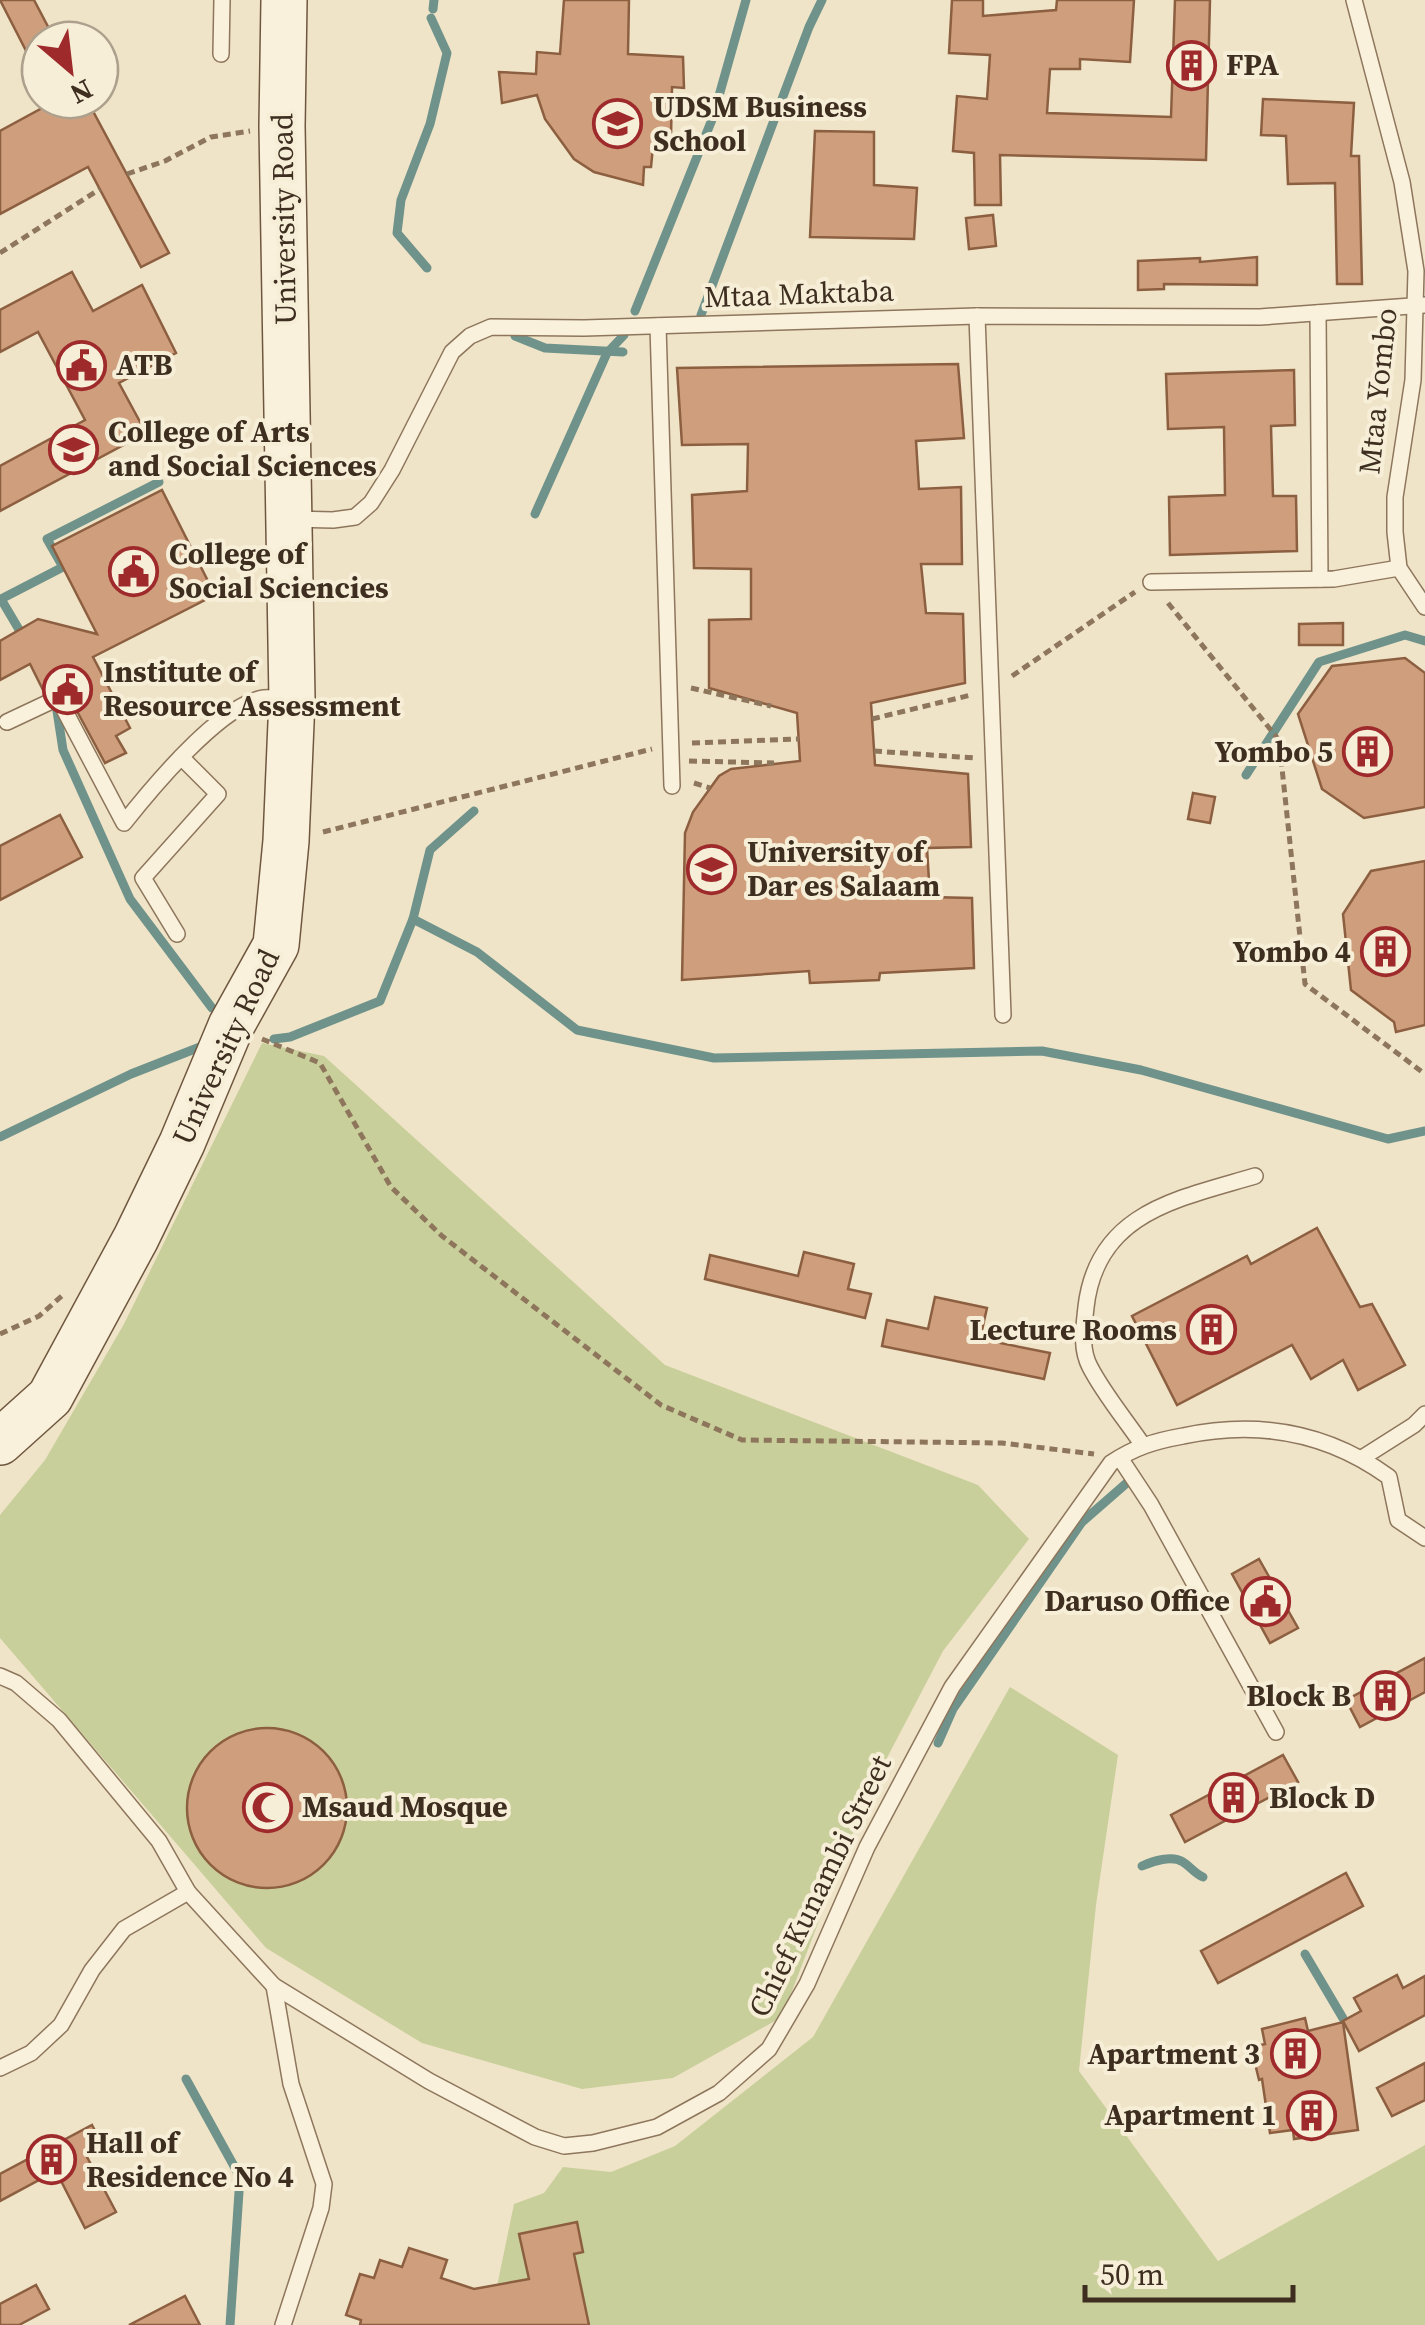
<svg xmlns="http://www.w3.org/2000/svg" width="1425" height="2325" viewBox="0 0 1425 2325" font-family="'Source Serif 4',serif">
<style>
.green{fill:#c9cf9b}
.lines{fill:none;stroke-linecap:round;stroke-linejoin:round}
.stream{stroke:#6f938a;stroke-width:9}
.building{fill:#cf9f7d;stroke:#8d5f41;stroke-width:2.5}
.lane-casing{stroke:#8d765c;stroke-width:18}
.secondary-casing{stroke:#6f573f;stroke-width:48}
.path{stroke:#8d765c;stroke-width:5;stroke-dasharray:8 5;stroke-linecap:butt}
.lane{stroke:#faf1dc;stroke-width:15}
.secondary{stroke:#faf1dc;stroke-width:45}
.labels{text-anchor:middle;stroke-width:8;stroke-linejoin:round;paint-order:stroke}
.poi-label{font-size:30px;font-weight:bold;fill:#3d2e20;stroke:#f7eed8;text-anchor:start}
.street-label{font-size:30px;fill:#3d2e20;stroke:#f7eed8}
</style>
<rect width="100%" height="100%" fill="#f0e4c8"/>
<!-- green -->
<g class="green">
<polygon points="262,1043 324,1056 665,1365 978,1485 1029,1539 943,1651 867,1796 782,2017 673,2078 582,2089 422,2043 266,1948 0,1638 0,1515 45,1460 124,1324"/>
<polygon points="1010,1687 1118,1755 1096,1905 1079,2071 1218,2261 1425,2145 1425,2325 489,2325 514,2204 544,2193 563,2167 611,2172 675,2146 813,2037"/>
</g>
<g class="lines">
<!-- stream -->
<g class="stream">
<polyline points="433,9 434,0"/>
<polyline points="427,268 397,233 401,200 430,124 447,53 431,18"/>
<polyline points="635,311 713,117 746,0"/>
<polyline points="701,315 809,27 822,0"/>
<polyline points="515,336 545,348 623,352"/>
<polyline points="535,514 607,353 624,335"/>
<polyline points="24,638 1,599 63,567 47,539 159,482"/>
<polyline points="57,711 63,750 130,899 212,1008"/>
<polyline points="1246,775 1319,662 1405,635 1425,641"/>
<polyline points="413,919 477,952 577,1030 714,1058 1042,1051 1141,1070 1388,1139 1425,1131"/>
<polyline points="274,1039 290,1037 380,1001 413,919 430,850 474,811"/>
<polyline points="0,1137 131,1074 205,1045"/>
<polyline points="938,1743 953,1709 1082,1522 1129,1481"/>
<path d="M1142 1866C1153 1861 1172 1855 1183 1862 1191 1867 1194 1873 1203 1877"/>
<polyline points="1305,1954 1344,2020"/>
<polyline points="186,2079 240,2177 230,2325"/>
</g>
</g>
<!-- building -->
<g class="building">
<polygon points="0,0 34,0 55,40 40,40 40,78"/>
<polygon points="564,0 629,0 628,54 683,57 684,88 672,87 671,137 654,136 651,167 644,167 643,185 594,172 574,159 545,119 537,95 502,103 499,72 536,74 537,52 560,54"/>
<polygon points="952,0 983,0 983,16 1056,10 1057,0 1134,0 1130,62 1080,59 1080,69 1050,69 1047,113 1171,117 1175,0 1210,0 1206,160 1000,155 1001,205 975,205 974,153 953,151 957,96 987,99 990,55 949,53"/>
<polygon points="1263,99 1354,103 1351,156 1359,156 1362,284 1337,284 1335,183 1288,184 1286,136 1261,135"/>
<polygon points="57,100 87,100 169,253 141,267 88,167 0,214 0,131"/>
<polygon points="815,131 874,132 874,185 917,188 914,239 810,237"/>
<polygon points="993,215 996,246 969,249 966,218"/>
<polygon points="1257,257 1257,285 1164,284 1164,289 1138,290 1138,261 1200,258 1200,262"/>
<polygon points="72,272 93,311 142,285 176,353 119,383 146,433 0,511 0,466 85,420 38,332 0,352 0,310"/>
<polygon points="958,364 964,438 916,441 919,489 961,487 962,564 921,564 926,613 963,614 965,683 871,703 875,765 968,774 971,847 927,848 930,897 972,898 974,968 880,973 879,980 810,983 809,971 682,980 685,833 693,812 719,776 731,769 800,761 797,713 709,688 709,620 751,619 751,569 694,568 692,495 747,491 748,444 682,445 677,368"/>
<polygon points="1294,370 1295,425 1271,426 1273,496 1296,496 1297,551 1170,555 1169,497 1225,495 1224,427 1168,429 1166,374"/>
<polygon points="162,490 215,595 93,657 130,728 116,736 126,753 105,763 65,689 58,687 44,692 30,664 0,680 0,641 38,619 97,634 52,546"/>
<polygon points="1343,623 1343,645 1299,645 1299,624"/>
<polygon points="1405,658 1425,673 1425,807 1364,818 1322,789 1298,714 1332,666"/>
<polygon points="1193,793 1215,797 1210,823 1188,819"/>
<polygon points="60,815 82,857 0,900 0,846"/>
<polygon points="1425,861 1425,1025 1396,1032 1394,1022 1351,990 1343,914 1371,871"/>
<polygon points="1317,1228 1360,1307 1372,1304 1405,1365 1358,1390 1343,1360 1311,1379 1292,1345 1177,1405 1132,1316 1247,1256 1251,1264"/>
<polygon points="804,1252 854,1264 848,1289 871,1294 865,1318 705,1279 710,1255 798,1276"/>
<polygon points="935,1297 987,1308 980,1339 1050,1353 1044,1379 882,1346 887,1320 928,1329"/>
<polygon points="1259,1559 1298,1628 1270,1643 1232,1574"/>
<polygon points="1425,1658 1425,1692 1360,1727 1346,1700"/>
<circle cx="267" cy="1808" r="80"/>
<polygon points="1283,1755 1298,1782 1185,1842 1171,1815"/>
<polygon points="1346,1873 1363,1906 1218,1983 1201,1951"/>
<polygon points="1397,1975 1403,1988 1425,1976 1425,2015 1359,2051 1343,2021 1361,2011 1354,1998"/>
<polygon points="1305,2018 1308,2031 1343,2022 1358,2130 1294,2139 1293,2130 1270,2133 1262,2079 1259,2080 1251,2047 1265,2044 1262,2029"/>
<polygon points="1425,2063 1425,2100 1392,2116 1377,2088"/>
<polygon points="92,2125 103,2146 86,2155 116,2212 85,2228 56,2171 0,2201 0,2174"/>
<polygon points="577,2222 583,2252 574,2254 589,2325 360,2325 361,2320 346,2315 360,2274 374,2278 380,2260 402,2267 409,2248 447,2260 441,2278 474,2289 529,2279 519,2234"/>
<polygon points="36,2285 49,2309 19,2325 0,2325 0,2304"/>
<polygon points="185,2296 200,2325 129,2325"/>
</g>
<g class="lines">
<defs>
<g id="lane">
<polyline points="1354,0 1402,182 1416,271 1413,380 1395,497 1395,532 1399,568 1425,607"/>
<polyline points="221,54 222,0"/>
<polyline points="1318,313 1320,579"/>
<polyline points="977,316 1003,1015"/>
<polyline points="658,326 672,786"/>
<polyline points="291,519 333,520 355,517 371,503 392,470 452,352 470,336 491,327 584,328 977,316 1260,317 1425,305"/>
<polyline points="1151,582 1334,579 1399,568"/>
<path d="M7 722 58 698 124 823C151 789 221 704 264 698 271 697 280 699 288 699"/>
<polyline points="177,934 143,878 218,794 181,757"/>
<path d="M1142 1444C1125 1419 1104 1394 1090 1367 1080 1348 1084 1327 1086 1307 1097 1212 1178 1199 1255 1176"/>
<polyline points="1120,1458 1151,1505 1276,1732"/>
<polyline points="1362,1458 1414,1425 1425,1414"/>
<path d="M0 1676 16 1683 59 1720 159 1841 188 1892 274 1986 429 2081 535 2137 564 2146 593 2143 657 2127 719 2093 769 2049 807 1984 867 1847 952 1687 1111 1463C1135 1447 1155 1441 1183 1436 1258 1420 1327 1432 1389 1477L1398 1520 1425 1538"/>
<polyline points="274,1986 291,2084 324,2184 321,2208 283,2325"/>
<polyline points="0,2068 31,2053 61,2025 92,1970 124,1929 188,1892"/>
</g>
<polyline id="secondary" points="0,1442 50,1397 136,1238 182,1143 231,1026 276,945 286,841 292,699 282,126 284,0"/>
</defs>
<!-- lane casing -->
<use href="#lane" class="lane-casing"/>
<!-- secondary casing -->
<use href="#secondary" class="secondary-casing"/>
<!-- path -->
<g class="path">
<polyline points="127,174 165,161 211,137 250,131"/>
<polyline points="0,253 100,189"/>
<polyline points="1168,603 1279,740 1305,984 1425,1074"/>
<polyline points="1012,676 1135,592"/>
<polyline points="691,688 771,706"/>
<polyline points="872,719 971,695"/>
<polyline points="692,743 799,739"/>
<polyline points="874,751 975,758"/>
<polyline points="689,761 774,763"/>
<polyline points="694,783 710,788"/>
<polyline points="323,832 652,749"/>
<polyline points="262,1039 320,1063 391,1187 442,1236 661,1405 742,1440 1002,1443 1094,1454"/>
<polyline points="0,1334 39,1316 63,1295"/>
</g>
<!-- lane -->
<use href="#lane" class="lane"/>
<!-- secondary -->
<use href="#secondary" class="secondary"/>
</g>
<!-- icons -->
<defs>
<symbol id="building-ring" viewBox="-11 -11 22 22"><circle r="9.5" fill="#f7eed8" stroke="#9e2a2b" stroke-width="1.5"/><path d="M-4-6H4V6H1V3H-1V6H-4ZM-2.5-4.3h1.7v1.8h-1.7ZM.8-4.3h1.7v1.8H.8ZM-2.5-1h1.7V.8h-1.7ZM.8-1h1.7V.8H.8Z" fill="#9e2a2b"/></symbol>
<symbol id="university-ring" viewBox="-11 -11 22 22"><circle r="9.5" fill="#f7eed8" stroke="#9e2a2b" stroke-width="1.5"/><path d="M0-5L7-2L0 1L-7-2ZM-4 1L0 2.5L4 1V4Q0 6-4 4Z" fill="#9e2a2b"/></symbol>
<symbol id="civic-ring" viewBox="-11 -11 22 22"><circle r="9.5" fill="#f7eed8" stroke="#9e2a2b" stroke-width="1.5"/><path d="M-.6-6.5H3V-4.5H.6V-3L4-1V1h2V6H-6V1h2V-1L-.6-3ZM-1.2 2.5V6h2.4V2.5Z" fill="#9e2a2b"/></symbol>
<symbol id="mosque-ring" viewBox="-11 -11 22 22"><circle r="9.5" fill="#f7eed8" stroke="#9e2a2b" stroke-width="1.5"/><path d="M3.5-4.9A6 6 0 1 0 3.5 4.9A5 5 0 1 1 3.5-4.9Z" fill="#9e2a2b"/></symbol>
</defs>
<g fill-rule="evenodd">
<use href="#building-ring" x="1164" y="38" width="55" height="55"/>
<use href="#university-ring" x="590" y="96" width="55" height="55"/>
<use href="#civic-ring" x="54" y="338" width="55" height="55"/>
<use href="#university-ring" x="46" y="422" width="55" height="55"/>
<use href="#civic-ring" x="106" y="544" width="55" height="55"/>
<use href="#civic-ring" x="40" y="662" width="55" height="55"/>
<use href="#building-ring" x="1340" y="724" width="55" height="55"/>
<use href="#university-ring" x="684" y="842" width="55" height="55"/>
<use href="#building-ring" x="1358" y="924" width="55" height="55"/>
<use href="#building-ring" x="1184" y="1302" width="55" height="55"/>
<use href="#civic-ring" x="1238" y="1574" width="55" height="55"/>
<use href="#building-ring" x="1358" y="1668" width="55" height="55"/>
<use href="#building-ring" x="1206" y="1770" width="55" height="55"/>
<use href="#mosque-ring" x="240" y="1780" width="55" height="55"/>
<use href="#building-ring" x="1268" y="2026" width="55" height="55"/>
<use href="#building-ring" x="1284" y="2088" width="55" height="55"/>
<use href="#building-ring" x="24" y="2132" width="55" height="55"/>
</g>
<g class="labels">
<!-- poi labels -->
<g class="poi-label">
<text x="1226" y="75">FPA</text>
<text x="653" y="117">UDSM Business<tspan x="653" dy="34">School</tspan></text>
<text x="116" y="375">ATB</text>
<text x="108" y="442">College of Arts<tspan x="108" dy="34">and Social Sciences</tspan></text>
<text x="169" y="564">College of<tspan x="169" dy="34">Social Sciencies</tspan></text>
<text x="103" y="682">Institute of<tspan x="103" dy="34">Resource Assessment</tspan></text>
<text x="1333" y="762" text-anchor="end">Yombo 5</text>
<text x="747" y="862">University of<tspan x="747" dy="34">Dar es Salaam</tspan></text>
<text x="1351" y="962" text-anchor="end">Yombo 4</text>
<text x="1177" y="1340" text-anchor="end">Lecture Rooms</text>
<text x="1230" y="1611" text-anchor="end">Daruso Office</text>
<text x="1351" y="1706" text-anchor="end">Block B</text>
<text x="1269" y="1808">Block D</text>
<text x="302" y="1817">Msaud Mosque</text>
<text x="1260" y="2064" text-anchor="end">Apartment 3</text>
<text x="1277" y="2125" text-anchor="end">Apartment 1</text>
<text x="86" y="2153">Hall of<tspan x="86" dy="34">Residence No 4</tspan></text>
</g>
<!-- street labels -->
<g class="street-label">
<text transform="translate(284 219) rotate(-91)" y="10">University Road</text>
<text transform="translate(799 294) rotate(-2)" y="10">Mtaa Maktaba</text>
<text transform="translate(1378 391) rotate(-84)" y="10">Mtaa Yombo</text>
<text transform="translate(226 1047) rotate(-65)" y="10">University Road</text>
<text transform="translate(820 1886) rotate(-64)" y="10">Chief Kunambi Street</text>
</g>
</g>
<!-- north arrow -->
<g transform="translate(70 70) rotate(152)"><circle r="48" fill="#f7eed8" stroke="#ada18e" stroke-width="2.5"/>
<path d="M0-8L18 38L0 25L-18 38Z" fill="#9e2a2b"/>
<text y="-15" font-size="28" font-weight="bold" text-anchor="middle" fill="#3d2e20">N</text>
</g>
<!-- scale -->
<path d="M1085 2285v15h208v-15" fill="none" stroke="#3d2e20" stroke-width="5"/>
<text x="1100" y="2285" font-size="30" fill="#3d2e20" stroke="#f7eed8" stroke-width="8" paint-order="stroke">50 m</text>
</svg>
